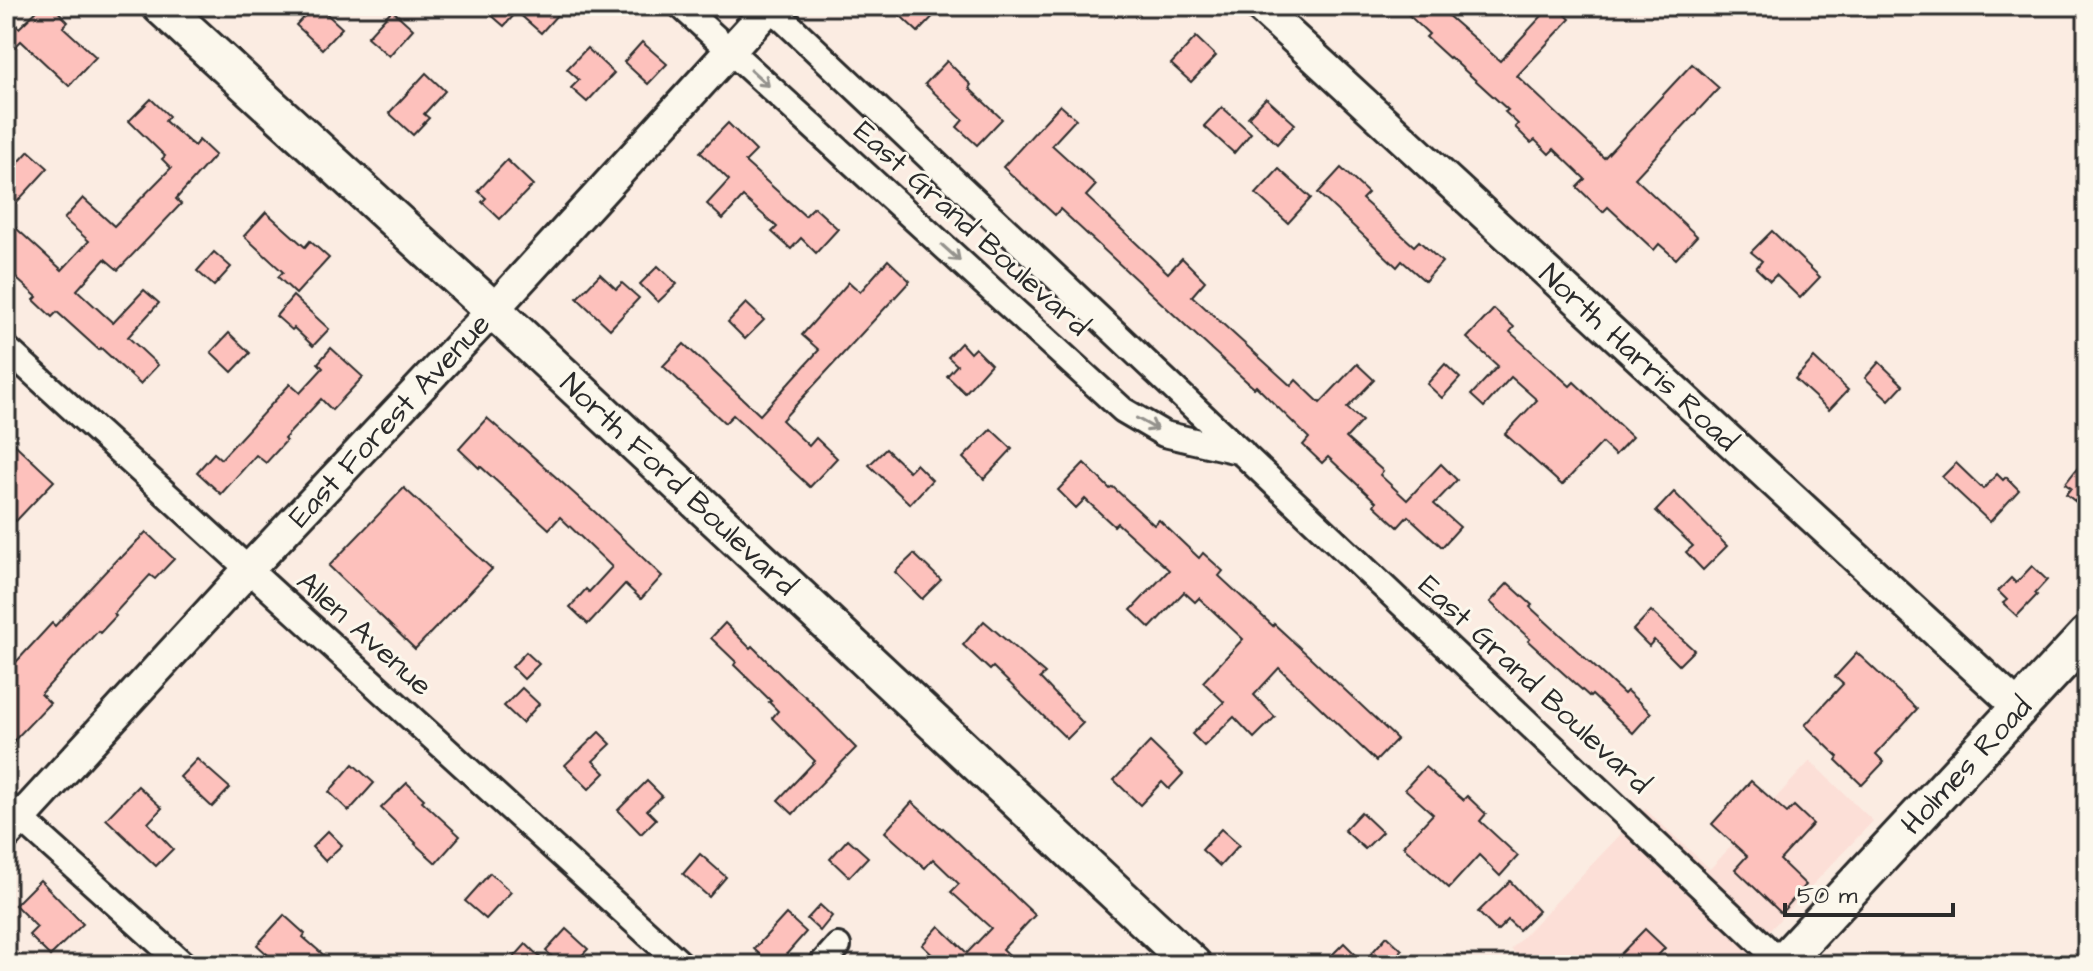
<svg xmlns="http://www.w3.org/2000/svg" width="2093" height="971" viewBox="0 0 2093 971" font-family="'Architects Daughter',sans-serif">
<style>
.built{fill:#fcdfd7}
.building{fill:#fdc1bc;stroke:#2b2b2b;stroke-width:2}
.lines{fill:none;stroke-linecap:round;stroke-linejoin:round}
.minor-casing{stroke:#2b2b2b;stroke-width:30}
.tertiary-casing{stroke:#2b2b2b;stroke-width:36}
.secondary-casing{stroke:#2b2b2b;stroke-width:42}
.minor{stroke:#fbf7ec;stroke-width:24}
.tertiary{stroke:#fbf7ec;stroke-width:30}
.secondary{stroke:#fbf7ec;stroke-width:36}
.oneway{stroke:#93918c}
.labels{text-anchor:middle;stroke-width:6;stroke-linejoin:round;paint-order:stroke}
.street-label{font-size:30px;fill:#2b2b2b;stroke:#fbf7ec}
</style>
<rect width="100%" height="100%" fill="#fbece2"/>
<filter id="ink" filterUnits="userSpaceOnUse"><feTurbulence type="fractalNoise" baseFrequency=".0125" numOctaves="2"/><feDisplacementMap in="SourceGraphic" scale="16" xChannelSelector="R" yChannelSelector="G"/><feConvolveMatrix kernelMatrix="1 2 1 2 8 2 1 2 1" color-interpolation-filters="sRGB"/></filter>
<g filter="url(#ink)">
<!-- built -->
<polygon class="built" points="1810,761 1873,821 1737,965 1527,965 1511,949 1645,809 1710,869"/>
<!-- building -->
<g class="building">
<polygon points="42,6 53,6 68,22 63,27 96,57 69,86 21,41 6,56 6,15 19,28"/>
<polygon points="314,6 318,6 342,28 322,49 296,25"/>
<polygon points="481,6 547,6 557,15 541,33 517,12 504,26"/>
<polygon points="890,6 943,6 918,32"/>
<polygon points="1399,6 1437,6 1500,61 1551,6 1556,6 1570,19 1517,76 1604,158 1692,64 1719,88 1635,178 1697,236 1676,259 1659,244 1654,250 1608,207 1603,212 1577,187 1585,179 1554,149 1549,154 1535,140 1531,143 1515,127 1518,124 1505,112 1508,110 1450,57 1449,58 1426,37 1429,34"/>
<polygon points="392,10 413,29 389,56 367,37"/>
<polygon points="1196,37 1216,56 1191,82 1171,64"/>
<polygon points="642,42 667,64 648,84 624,62"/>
<polygon points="587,48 614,73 587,102 571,88 579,80 567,69"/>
<polygon points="947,61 971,85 969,88 1002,119 977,145 957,127 963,120 925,84"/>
<polygon points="426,73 445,91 424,114 429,118 413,135 389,113"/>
<polygon points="1266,98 1295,124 1277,144 1248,117"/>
<polygon points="151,99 169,116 165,121 194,146 199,140 215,155 176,199 181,204 118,270 105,259 77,290 113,323 144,290 159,303 128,337 158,365 140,384 101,348 99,350 57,312 52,317 34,300 37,297 6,269 6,219 62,270 89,241 64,219 83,198 114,226 171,168 162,159 165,156 129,121"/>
<polygon points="1060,105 1076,119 1052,145 1096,185 1086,196 1168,273 1182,258 1205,281 1192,296 1291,386 1296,380 1320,403 1357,364 1374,380 1347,408 1362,421 1346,438 1383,471 1380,475 1407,500 1441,464 1457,480 1434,504 1460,527 1442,547 1408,516 1398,527 1374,505 1376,502 1328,457 1322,463 1303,445 1309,438 1256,386 1254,388 1211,349 1060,209 1055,215 1003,167"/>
<polygon points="1222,107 1251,133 1234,153 1204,126"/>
<polygon points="728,123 756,151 745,162 805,216 814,207 838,229 816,253 801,238 791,249 772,232 777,227 743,197 723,219 707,204 729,180 700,152"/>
<polygon points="29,151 48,168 6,214 6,176"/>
<polygon points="507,160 533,185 500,219 482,202 486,198 478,191"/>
<polygon points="1341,168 1368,193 1362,199 1414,246 1419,241 1442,262 1425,281 1402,261 1397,267 1318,193"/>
<polygon points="1279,169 1311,198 1288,223 1256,194"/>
<polygon points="266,212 305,247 310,241 329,258 296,294 278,277 283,272 244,236"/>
<polygon points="1772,231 1820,277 1800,298 1776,275 1770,281 1756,268 1762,261 1751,252"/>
<polygon points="214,252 231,267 214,286 197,271"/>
<polygon points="888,260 910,281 782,420 809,446 816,438 837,458 810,487 733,415 725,423 663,366 684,344 760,415 819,350 802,335 849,282 860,292"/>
<polygon points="658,266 677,284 658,302 640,284"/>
<polygon points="600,274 616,289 622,283 639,298 610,329 577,298"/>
<polygon points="293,296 329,329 313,346 294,328 292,330 276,316"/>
<polygon points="746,303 764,320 745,339 728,322"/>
<polygon points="1494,309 1514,327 1510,332 1570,386 1574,382 1632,437 1615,455 1602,443 1562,485 1505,434 1537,400 1511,377 1484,407 1471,395 1498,366 1467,338"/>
<polygon points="229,333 250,353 232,372 211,352"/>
<polygon points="961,343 970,353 975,348 991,364 965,393 947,376 957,365 948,357"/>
<polygon points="331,348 363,377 332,410 321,399 284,439 286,441 266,463 256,455 221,494 197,472 214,453 221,459 290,384 300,393 323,368 318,363"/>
<polygon points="1814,358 1848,390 1829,410 1795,379"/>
<polygon points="1879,362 1903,385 1889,400 1865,378"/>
<polygon points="1445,364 1460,378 1442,398 1427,384"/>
<polygon points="487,418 519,446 520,445 596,513 662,576 641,599 625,584 588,624 570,607 586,589 589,592 612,567 560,517 549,529 480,466 479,468 459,449"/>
<polygon points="991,429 1012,449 984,479 963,458"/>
<polygon points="6,436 54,481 16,521 6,512"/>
<polygon points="886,449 909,471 916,464 932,480 910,504 869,465"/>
<polygon points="2087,456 2087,511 2066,494 2071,488 2065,484"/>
<polygon points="1084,463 1110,489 1113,487 1154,525 1159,520 1199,558 1203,553 1223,571 1219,576 1273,626 1274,624 1311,658 1397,739 1376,761 1279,668 1254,695 1275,717 1254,738 1234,717 1204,746 1192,734 1224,702 1203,682 1243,639 1199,598 1195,602 1184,592 1150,628 1131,610 1169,570 1117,523 1114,526 1085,499 1076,508 1058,490"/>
<polygon points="1956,463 1983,489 1997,474 2003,480 2006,477 2019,490 1990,522 1942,477"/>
<polygon points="404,488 492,569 415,649 329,566"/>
<polygon points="1674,492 1727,546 1703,570 1686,552 1693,546 1656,511"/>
<polygon points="146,532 174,559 155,579 150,575 114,614 116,616 100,633 98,631 41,694 50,703 6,749 6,673 52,623 55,626 119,557 121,558"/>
<polygon points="914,554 941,580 922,599 895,572"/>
<polygon points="2032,566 2047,580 2035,593 2037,595 2017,616 2003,603 2007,600 1998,591 2011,578 2016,583"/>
<polygon points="1508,583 1532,605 1530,607 1583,656 1624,694 1627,691 1651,713 1633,733 1592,695 1590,697 1552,663 1528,641 1530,639 1490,602"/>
<polygon points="1651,611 1694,650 1679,665 1654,640 1649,646 1633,630"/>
<polygon points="984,621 1045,674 1040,678 1083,723 1067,739 993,667 990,670 963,645"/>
<polygon points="725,623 750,648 752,646 788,682 807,698 856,748 808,797 793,814 778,800 815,761 772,718 778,711 769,702 771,701 734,665 736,662 711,638"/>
<polygon points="526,652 539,664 524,679 512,667"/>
<polygon points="1857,653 1917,709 1876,754 1884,762 1862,785 1836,760 1838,757 1805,725 1843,684 1835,677"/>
<polygon points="522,688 539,704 522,723 504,706"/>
<polygon points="599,732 611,744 593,761 605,773 589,789 565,765"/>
<polygon points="1150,742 1183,774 1169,789 1162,782 1140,805 1114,780"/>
<polygon points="197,759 230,788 212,807 180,777"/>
<polygon points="353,764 374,783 349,811 329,792"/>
<polygon points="1425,767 1463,800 1467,796 1486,814 1480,821 1518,856 1500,876 1479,855 1449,888 1403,846 1433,814 1405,789"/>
<polygon points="647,781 662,796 647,810 656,819 641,834 618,810"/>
<polygon points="1751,781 1787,813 1794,806 1813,824 1780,860 1806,885 1781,913 1735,869 1747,856 1712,824"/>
<polygon points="407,783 424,799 422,801 460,836 436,863 415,844 416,843 381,808"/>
<polygon points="138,786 162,808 148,823 173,849 156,866 106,819"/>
<polygon points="912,802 942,829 943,828 1035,915 1003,949 1020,965 943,965 922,945 939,926 967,953 991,928 951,892 959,884 933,859 925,868 885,832"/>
<polygon points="1361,812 1382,832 1365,849 1344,830"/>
<polygon points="1221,829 1239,845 1220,866 1202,850"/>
<polygon points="328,831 342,845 325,861 312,847"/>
<polygon points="848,839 868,857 849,877 830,859"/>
<polygon points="700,854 726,877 709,897 683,874"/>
<polygon points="490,873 511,892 486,919 465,901"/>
<polygon points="40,880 83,924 50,956 29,935 37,927 15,905"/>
<polygon points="1510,881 1538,911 1519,930 1508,920 1497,931 1478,912"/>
<polygon points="820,905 832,916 820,931 807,919"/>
<polygon points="786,914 806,932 777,965 771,965 754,949"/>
<polygon points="284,915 305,934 303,937 335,965 279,965 257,945"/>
<polygon points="566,929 588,949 573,965 561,965 546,951"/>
<polygon points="1645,929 1665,948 1649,965 1610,965"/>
<polygon points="1387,936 1402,950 1388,965 1379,965 1369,956"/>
<polygon points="1344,943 1366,965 1322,965"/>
<polygon points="526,944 548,965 507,965"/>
</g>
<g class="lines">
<defs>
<g id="minor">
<polyline points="681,6 1123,410 1164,434 1242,452"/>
<polyline points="769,6 1784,965"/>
<polyline points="6,348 682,965"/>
<polyline points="6,805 184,965"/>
<polyline points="821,965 838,946"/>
</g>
<g id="tertiary">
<polyline points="1259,6 2019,708"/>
<polyline points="6,834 248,570 493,310 771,6"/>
</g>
<g id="secondary">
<polyline points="161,6 493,310 1193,965"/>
<polyline points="1780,965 2087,635"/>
</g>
</defs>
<!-- minor casing -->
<use href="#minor" class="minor-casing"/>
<!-- tertiary casing -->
<use href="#tertiary" class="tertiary-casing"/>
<!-- secondary casing -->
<use href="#secondary" class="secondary-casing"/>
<!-- minor -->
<use href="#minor" class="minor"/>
<!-- tertiary -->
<use href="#tertiary" class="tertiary"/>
<!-- secondary -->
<use href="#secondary" class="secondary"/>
</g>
<!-- one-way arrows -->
<defs><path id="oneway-shaft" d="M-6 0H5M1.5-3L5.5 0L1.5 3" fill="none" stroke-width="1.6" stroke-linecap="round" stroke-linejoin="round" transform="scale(2)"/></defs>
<g class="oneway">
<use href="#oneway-shaft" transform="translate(760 78) rotate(42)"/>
<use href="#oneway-shaft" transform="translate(951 253) rotate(42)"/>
<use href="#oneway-shaft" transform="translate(1147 424) rotate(29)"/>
</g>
</g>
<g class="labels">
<!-- street labels -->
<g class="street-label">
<text transform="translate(972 228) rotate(42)" y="10">East Grand Boulevard</text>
<text transform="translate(1639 357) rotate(43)" y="10">North Harris Road</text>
<text transform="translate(389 420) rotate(-47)" y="10">East Forest Avenue</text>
<text transform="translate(679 484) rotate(43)" y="10">North Ford Boulevard</text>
<text transform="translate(365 633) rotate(42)" y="10">Allen Avenue</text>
<text transform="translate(1535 684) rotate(43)" y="10">East Grand Boulevard</text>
<text transform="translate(1966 765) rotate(-47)" y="10">Holmes Road</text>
</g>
</g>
<!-- margin -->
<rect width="2093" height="971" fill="none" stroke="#fbf7ec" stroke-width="32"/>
<rect x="16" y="16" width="2061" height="939" fill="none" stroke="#2b2b2b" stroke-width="3" filter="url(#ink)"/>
<!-- scale -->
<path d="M1785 903v12h168v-12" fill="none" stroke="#2b2b2b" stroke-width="4"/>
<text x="1797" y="903" font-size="24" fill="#2b2b2b" stroke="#fbf7ec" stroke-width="6" paint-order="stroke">50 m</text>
</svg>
